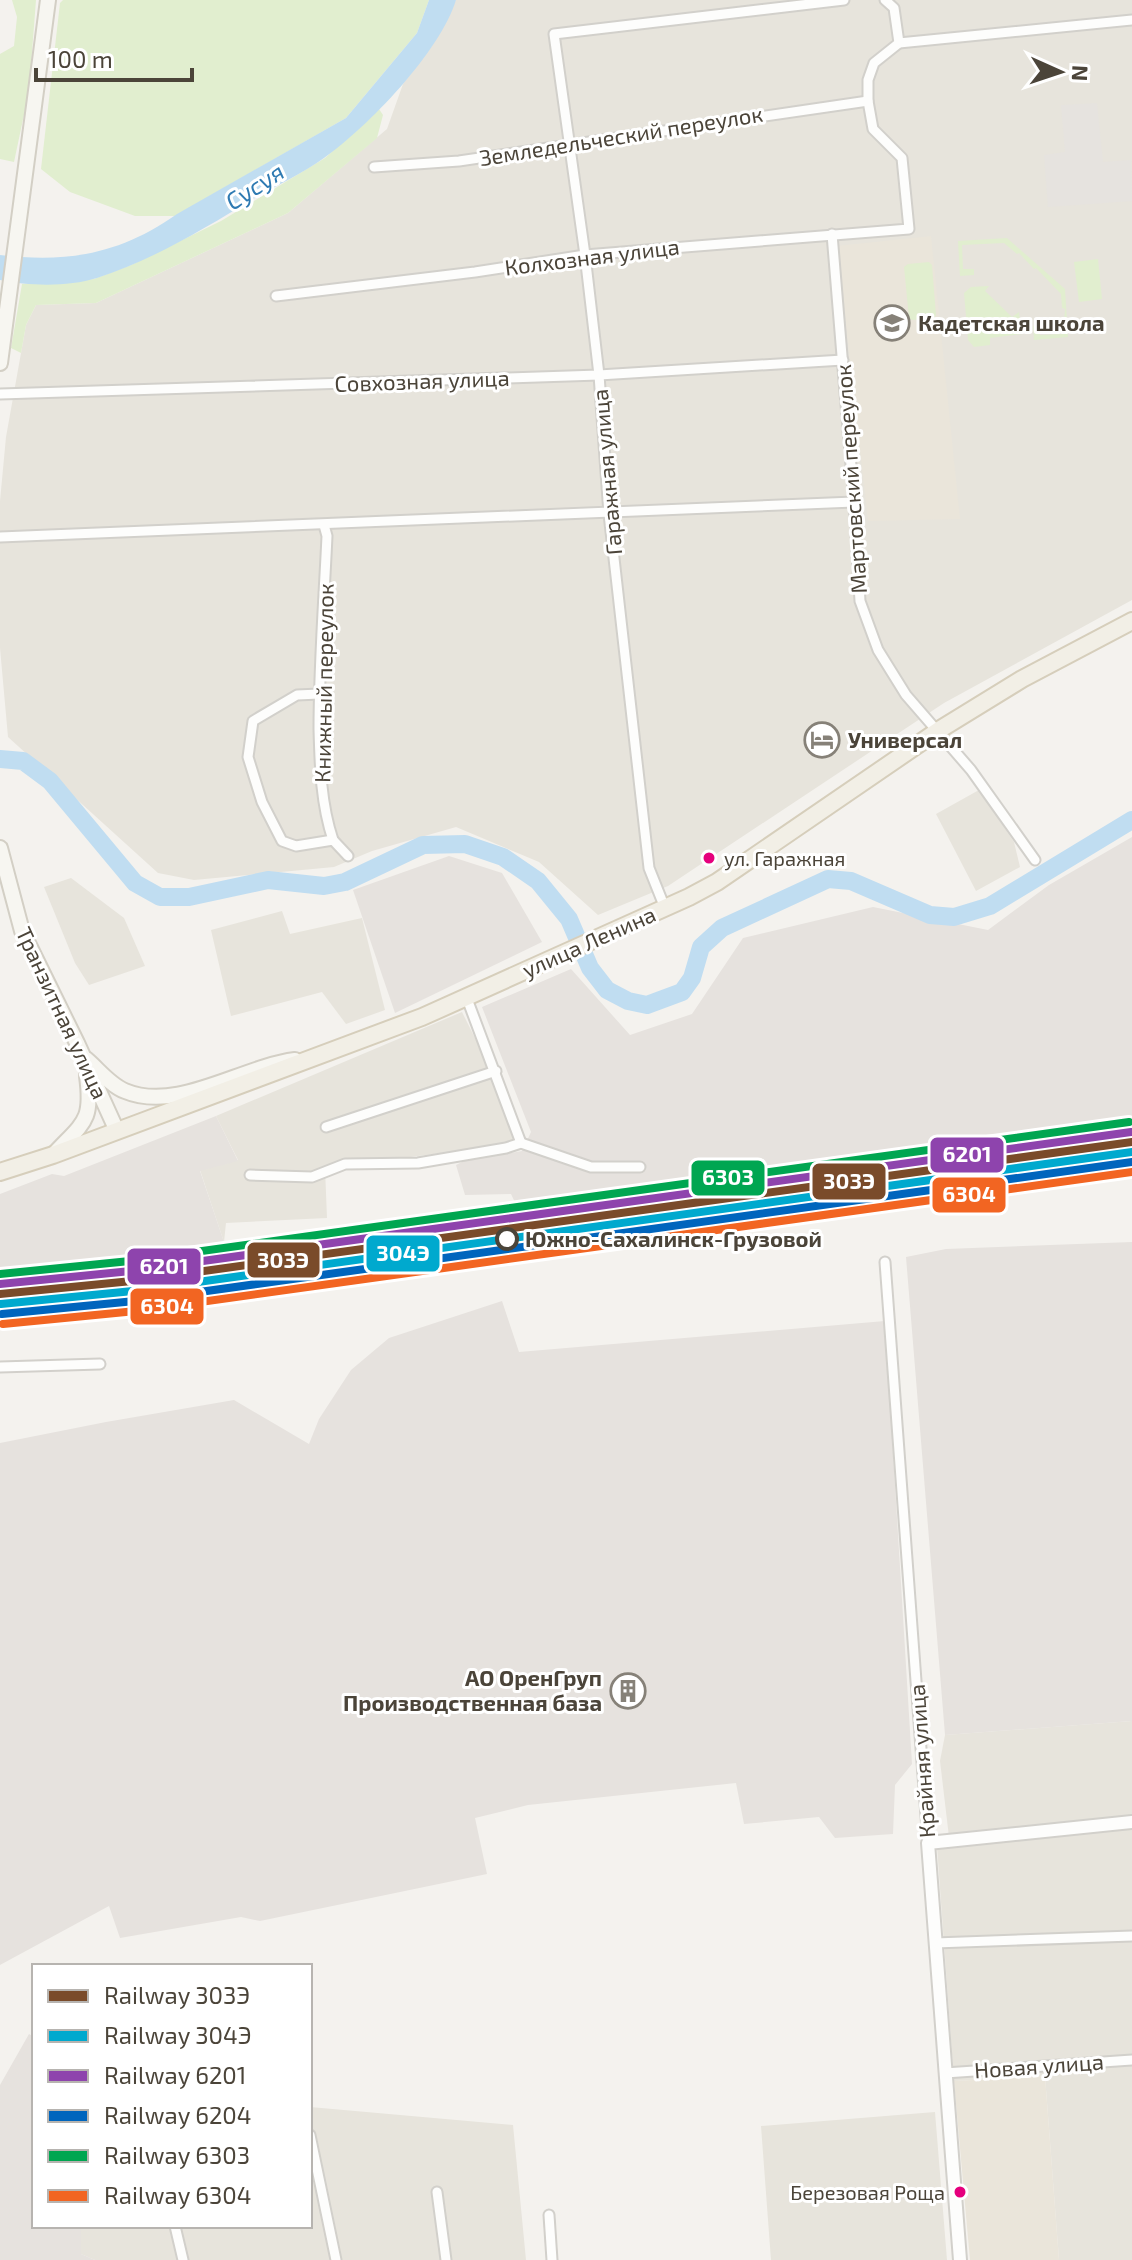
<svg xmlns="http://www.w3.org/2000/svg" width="1132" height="2260" viewBox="0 0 1132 2260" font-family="'Exo 2',sans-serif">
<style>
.residential{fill:#e7e4dc}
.industrial{fill:#e6e2de}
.education{fill:#eae5da}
.green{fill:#e1eecf}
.parking{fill:#e6e3df}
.water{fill:#c0ddf1}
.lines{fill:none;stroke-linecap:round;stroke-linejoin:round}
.river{stroke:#c0ddf1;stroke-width:18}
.minor-casing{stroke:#d2d0cb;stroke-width:13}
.tertiary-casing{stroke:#d2d0cb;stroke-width:16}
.secondary-casing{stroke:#d3cfc5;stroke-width:18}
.primary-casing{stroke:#d6cebb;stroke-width:20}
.minor{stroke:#fdfdfc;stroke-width:9}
.tertiary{stroke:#fdfdfc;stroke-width:12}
.secondary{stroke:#f7f6f1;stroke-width:14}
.primary{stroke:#f2efe6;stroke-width:16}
.rail{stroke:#dbdbda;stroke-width:3;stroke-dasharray:10 10;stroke-linecap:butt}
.rail-1-casing{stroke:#fff;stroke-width:14}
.rail-2-casing{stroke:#fff;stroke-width:14}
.rail-3-casing{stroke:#fff;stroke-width:14}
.rail-4-casing{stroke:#fff;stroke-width:14}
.rail-5-casing{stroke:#fff;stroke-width:14}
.rail-6-casing{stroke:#fff;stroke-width:14}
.rail-1{stroke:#7a4b2a;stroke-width:8}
.rail-2{stroke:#00a9ce;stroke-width:8}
.rail-3{stroke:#8e44ad;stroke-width:8}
.rail-4{stroke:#0065bd;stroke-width:8}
.rail-5{stroke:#00a651;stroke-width:8}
.rail-6{stroke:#f26522;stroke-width:8}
.bus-dot{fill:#e5007d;stroke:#fff;stroke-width:3}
.stop-dot{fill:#fff;stroke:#4b4439;stroke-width:4}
.labels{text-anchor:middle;stroke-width:6;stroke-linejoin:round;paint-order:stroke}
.bus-label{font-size:20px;fill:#4b4439;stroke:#fff;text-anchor:start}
.street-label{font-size:22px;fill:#4b4439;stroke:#fff}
.poi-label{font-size:22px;font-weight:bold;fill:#4b4439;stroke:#fff;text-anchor:start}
.stop-label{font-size:22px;font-weight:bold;fill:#4b4439;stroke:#fff;text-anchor:start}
.water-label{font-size:24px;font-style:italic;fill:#2e7ab2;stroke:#fff}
.line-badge{stroke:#fff;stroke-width:3}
.badge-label{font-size:22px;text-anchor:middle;font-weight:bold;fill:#fff}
</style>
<rect width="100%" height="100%" fill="#f4f2ee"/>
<!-- residential -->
<g class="residential">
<polygon points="456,0 1132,0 1132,600 944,703 668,886 598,915 539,862 456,827 372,851 334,867 194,880 158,873 8,737 0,648 0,501 6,437 26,325 36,305 96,303 288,213 387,129 403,84 431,47"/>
<polygon points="979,790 1014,842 1020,867 976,891 936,814"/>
<polygon points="71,878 124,918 145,966 89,985 75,963 44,887"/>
<polygon points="282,911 290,934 362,918 385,1010 346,1024 322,992 231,1016 211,930"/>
<polygon points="462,1012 484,1056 516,1138 503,1145 325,1168 327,1218 226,1223 224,1242 200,1170 238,1160 216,1116"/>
<polygon points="1132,1721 1132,1817 949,1837 940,1761 945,1735"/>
<polygon points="1132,1829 1132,2260 1059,2260 1045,2076 954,2081 937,1847"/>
<polygon points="310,2107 513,2125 526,2260 95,2260 81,2254 79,2227 81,2226 310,2226"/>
<polygon points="935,2112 947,2260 771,2260 761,2126"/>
</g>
<!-- industrial -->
<g class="industrial">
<polygon points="1132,837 1132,1118 1103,1132 706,1181 632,1198 520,1213 511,1194 465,1195 456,1165 464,1161 522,1151 531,1132 482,1007 571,969 630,1035 692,1014 743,938 873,907 988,930 1049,885"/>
<polygon points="449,856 502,873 542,942 395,1013 353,890"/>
<polygon points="216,1116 238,1161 200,1171 224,1242 143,1265 0,1279 0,1194 52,1174 64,1176"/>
<polygon points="1132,1242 1132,1721 945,1735 906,1257 946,1249"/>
<polygon points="502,1301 519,1352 885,1321 912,1764 895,1785 893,1834 835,1838 819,1817 744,1824 736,1783 528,1805 475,1818 487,1874 260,1921 241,1917 120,1938 109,1906 0,1965 0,1443 106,1422 234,1400 309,1444 319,1419 351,1370 389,1338"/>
<polygon points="29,2034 34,2037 34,2226 81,2226 81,2254 95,2260 0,2260 0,2085"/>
</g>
<!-- education -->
<g class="education">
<polygon points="931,236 960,519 868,521 837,246"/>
<polygon points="1045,2076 1059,2260 970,2260 954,2081"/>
</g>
<!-- green -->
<g class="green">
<polygon points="12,0 36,0 29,91 14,162 0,159 0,54 14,46 17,17"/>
<polygon points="63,0 429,0 417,33 346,118 175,216 135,216 70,192 41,169 60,3"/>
<polygon points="379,109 383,115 377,138 288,213 96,303 36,305 26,325 21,353 11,348 22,284 94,279 131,265 221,221 325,158"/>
<polygon points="1007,238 1065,289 1068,337 1034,340 1033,326 1039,326 1040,335 1063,334 1065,309 1062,308 1061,294 1036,268 1034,269 1019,253 1017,254 1004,243 962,245 963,269 974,269 974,275 960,276 958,241"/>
<polygon points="1098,259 1102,299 1079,302 1074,262"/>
<polygon points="929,262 932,265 936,315 934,318 912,320 909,318 904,267 908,264"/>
<polygon points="989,286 985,291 1012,317 1019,312 1022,334 990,338 990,345 974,347 968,340 964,293 971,287"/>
</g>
<!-- parking -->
<polygon class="parking" points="1097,103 1103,162 1131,160 1132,201 1048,207 1044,155 1065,152 1061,105"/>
<!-- water -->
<path class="water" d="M429 0H456C440 52 368 127 324 158 303 173 278 185 255 198 205 228 153 260 97 278 68 287 29 286 0 280V255C69 263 120 254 177 214L346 118 417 33Z"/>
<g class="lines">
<!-- river -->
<polyline class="river" points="0,759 23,761 50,781 135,883 160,897 189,897 268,880 324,886 345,882 423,845 465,844 503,857 538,881 569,919 590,968 607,990 628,1001 647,1005 682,992 692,978 701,947 722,928 828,879 851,881 930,915 954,917 990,906 1132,820"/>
<defs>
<g id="minor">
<polyline points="899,43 1132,20"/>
<polyline points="374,167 459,161 868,101"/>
<polyline points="832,234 854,502 860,601 878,650 906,695 971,770 1035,860"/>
<polyline points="276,296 475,272 585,255 909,229 902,158 873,129 868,101 868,80 874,63 899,43 894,8 885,0"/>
<polyline points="0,394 599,375 843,360"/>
<path d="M324 525 327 536C324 601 319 665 319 729 320 767 321 804 333 840"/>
<polyline points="0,537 854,502"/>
<polyline points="319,694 297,695 253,721 248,757 262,802 282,841 296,846 333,840 348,856"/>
<polyline points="665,908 649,868 609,514 599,375 585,255 554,34 844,0"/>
<polyline points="466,996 521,1143"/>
<polyline points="326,1127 496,1071"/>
<polyline points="250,1175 312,1177 345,1164 418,1163 506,1148 521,1143 591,1167 640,1167"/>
<polyline points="885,1262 928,1843"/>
<polyline points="0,1367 100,1364"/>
<polyline points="935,1943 1132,1936"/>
<polyline points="945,2073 1132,2060"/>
<polyline points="310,2135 336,2260"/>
<polyline points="437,2192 446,2260"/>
<polyline points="549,2215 552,2260"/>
<polyline points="175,2226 183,2260"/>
</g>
<polyline id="tertiary" points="960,2260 928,1843 1132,1822"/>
<g id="secondary">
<polyline points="0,363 48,0"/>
<polyline points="0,848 22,931 77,1043 117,1131"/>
<path d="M86 1059C98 1069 110 1085 125 1091 177 1113 241 1067 295 1060"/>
<path d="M55 1153C84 1122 93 1121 87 1076"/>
</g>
<polyline id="primary" points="0,1172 53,1155 422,1017 689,897 717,882 939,730 1022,679 1132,621"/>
</defs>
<!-- minor casing -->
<use href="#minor" class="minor-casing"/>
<!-- tertiary casing -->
<use href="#tertiary" class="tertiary-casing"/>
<!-- secondary casing -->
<use href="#secondary" class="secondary-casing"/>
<!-- primary casing -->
<use href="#primary" class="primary-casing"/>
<!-- minor -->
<use href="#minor" class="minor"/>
<!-- tertiary -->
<use href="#tertiary" class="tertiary"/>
<!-- secondary -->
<use href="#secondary" class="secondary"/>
<!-- primary -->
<use href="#primary" class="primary"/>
<!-- rail -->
<polyline class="rail" points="125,1317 190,1313"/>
<defs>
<polyline id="rail-1" points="0,1294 132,1281 1132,1142"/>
<polyline id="rail-2" points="1,1304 133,1291 1132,1152"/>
<polyline id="rail-3" points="0,1284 131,1271 1131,1132"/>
<polyline id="rail-4" points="2,1314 135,1301 1132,1162"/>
<polyline id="rail-5" points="0,1274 130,1261 1129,1122"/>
<polyline id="rail-6" points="3,1324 136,1311 1132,1172"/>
</defs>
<!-- rail-1 casing -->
<use href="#rail-1" class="rail-1-casing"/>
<!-- rail-2 casing -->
<use href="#rail-2" class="rail-2-casing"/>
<!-- rail-3 casing -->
<use href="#rail-3" class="rail-3-casing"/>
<!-- rail-4 casing -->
<use href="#rail-4" class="rail-4-casing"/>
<!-- rail-5 casing -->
<use href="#rail-5" class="rail-5-casing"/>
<!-- rail-6 casing -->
<use href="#rail-6" class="rail-6-casing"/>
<!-- rail-1 -->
<use href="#rail-1" class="rail-1"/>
<!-- rail-2 -->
<use href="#rail-2" class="rail-2"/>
<!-- rail-3 -->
<use href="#rail-3" class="rail-3"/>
<!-- rail-4 -->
<use href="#rail-4" class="rail-4"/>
<!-- rail-5 -->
<use href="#rail-5" class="rail-5"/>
<!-- rail-6 -->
<use href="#rail-6" class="rail-6"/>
</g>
<!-- icons -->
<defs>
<symbol id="school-ring" viewBox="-11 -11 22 22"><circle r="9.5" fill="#fff" stroke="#868178" stroke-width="1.5"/><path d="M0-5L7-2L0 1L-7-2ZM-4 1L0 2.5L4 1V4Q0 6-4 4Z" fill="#868178"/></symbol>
<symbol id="hotel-ring" viewBox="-11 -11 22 22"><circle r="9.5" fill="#fff" stroke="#868178" stroke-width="1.5"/><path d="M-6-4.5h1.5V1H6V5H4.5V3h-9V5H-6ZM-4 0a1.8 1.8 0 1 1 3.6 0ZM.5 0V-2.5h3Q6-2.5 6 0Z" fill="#868178"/></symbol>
<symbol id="building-ring" viewBox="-11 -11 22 22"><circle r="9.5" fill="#fff" stroke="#868178" stroke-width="1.5"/><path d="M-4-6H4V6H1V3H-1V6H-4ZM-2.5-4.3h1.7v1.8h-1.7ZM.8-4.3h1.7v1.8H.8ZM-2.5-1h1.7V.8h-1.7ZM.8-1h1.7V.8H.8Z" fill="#868178"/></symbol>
</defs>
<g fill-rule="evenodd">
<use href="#school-ring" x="872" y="303" width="40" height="40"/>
<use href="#hotel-ring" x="802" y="720" width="40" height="40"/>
<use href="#building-ring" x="608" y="1671" width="40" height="40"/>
</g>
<!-- markers -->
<g class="bus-dot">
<circle cx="709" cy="858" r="7"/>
<circle cx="960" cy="2192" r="7"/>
</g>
<circle class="stop-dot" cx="507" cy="1239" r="10"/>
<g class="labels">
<!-- bus labels -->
<g class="bus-label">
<text x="724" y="866">ул. Гаражная</text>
<text x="945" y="2200" text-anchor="end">Березовая Роща</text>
</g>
<!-- street labels -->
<g class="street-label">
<text transform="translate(621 136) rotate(-9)" y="8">Земледельческий переулок</text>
<text transform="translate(592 257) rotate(-7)" y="8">Колхозная улица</text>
<text transform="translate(422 381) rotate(-2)" y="8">Совхозная улица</text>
<text transform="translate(607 472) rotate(-95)" y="8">Гаражная улица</text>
<text transform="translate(851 479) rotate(-94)" y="8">Мартовский переулок</text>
<text transform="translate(324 683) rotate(-89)" y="8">Книжный переулок</text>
<text transform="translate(589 942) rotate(-24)" y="8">улица Ленина</text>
<text transform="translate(62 1013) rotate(65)" y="8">Транзитная улица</text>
<text transform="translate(922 1761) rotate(-94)" y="8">Крайняя улица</text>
<text transform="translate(1039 2066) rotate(-4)" y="8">Новая улица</text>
</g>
<!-- poi labels -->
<g class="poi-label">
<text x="918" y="331">Кадетская школа</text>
<text x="848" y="748">Универсал</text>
<text x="602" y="1686" text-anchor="end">АО ОренГруп<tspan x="602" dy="25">Производственная база</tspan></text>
</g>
<!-- stop labels -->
<g class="stop-label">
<text x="525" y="1247">Южно-Сахалинск-Грузовой</text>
</g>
<!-- water labels -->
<g class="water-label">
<text transform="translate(255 187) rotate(-33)" y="8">Сусуя</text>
</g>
</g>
<g class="line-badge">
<rect x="929" y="1136" width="76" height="38" rx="8" fill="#8e44ad"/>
<rect x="690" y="1159" width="76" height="38" rx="8" fill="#00a651"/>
<rect x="811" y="1162" width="76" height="39" rx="8" fill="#7a4b2a"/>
<rect x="931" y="1176" width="76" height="38" rx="8" fill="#f26522"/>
<rect x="365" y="1234" width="76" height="39" rx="8" fill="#00a9ce"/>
<rect x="246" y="1241" width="75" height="38" rx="8" fill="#7a4b2a"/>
<rect x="126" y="1247" width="76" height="39" rx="8" fill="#8e44ad"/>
<rect x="129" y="1287" width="76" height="39" rx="8" fill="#f26522"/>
</g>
<g class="badge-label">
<text x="967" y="1162">6201</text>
<text x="728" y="1185">6303</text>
<text x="849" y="1189">303Э</text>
<text x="969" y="1202">6304</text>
<text x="403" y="1261">304Э</text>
<text x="283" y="1268">303Э</text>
<text x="164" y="1274">6201</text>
<text x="167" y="1314">6304</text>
</g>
<!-- legend -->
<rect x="32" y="1964" width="280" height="264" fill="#ffffff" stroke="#b7b4b0" stroke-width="2"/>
<rect x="48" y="1990" width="40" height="12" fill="#7a4b2a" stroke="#b7b4b0" stroke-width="2"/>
<text x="104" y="2004" font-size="24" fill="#4b4439">Railway 303Э</text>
<rect x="48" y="2030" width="40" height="12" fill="#00a9ce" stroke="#b7b4b0" stroke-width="2"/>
<text x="104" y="2044" font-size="24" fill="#4b4439">Railway 304Э</text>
<rect x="48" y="2070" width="40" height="12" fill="#8e44ad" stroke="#b7b4b0" stroke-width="2"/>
<text x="104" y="2084" font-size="24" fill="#4b4439">Railway 6201</text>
<rect x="48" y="2110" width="40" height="12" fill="#0065bd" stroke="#b7b4b0" stroke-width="2"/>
<text x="104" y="2124" font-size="24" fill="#4b4439">Railway 6204</text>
<rect x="48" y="2150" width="40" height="12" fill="#00a651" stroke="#b7b4b0" stroke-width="2"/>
<text x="104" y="2164" font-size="24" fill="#4b4439">Railway 6303</text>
<rect x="48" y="2190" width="40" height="12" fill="#f26522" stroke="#b7b4b0" stroke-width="2"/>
<text x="104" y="2204" font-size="24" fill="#4b4439">Railway 6304</text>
<!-- north arrow -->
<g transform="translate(1060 72) rotate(93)" stroke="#ffffff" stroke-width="6" paint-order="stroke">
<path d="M0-6L14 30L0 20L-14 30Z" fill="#4b4439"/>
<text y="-12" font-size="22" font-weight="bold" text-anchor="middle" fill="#4b4439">N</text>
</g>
<!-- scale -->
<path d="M36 68v12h156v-12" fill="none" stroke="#4b4439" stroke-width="4"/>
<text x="48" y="68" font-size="24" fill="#4b4439" stroke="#ffffff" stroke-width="6" paint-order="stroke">100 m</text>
</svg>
